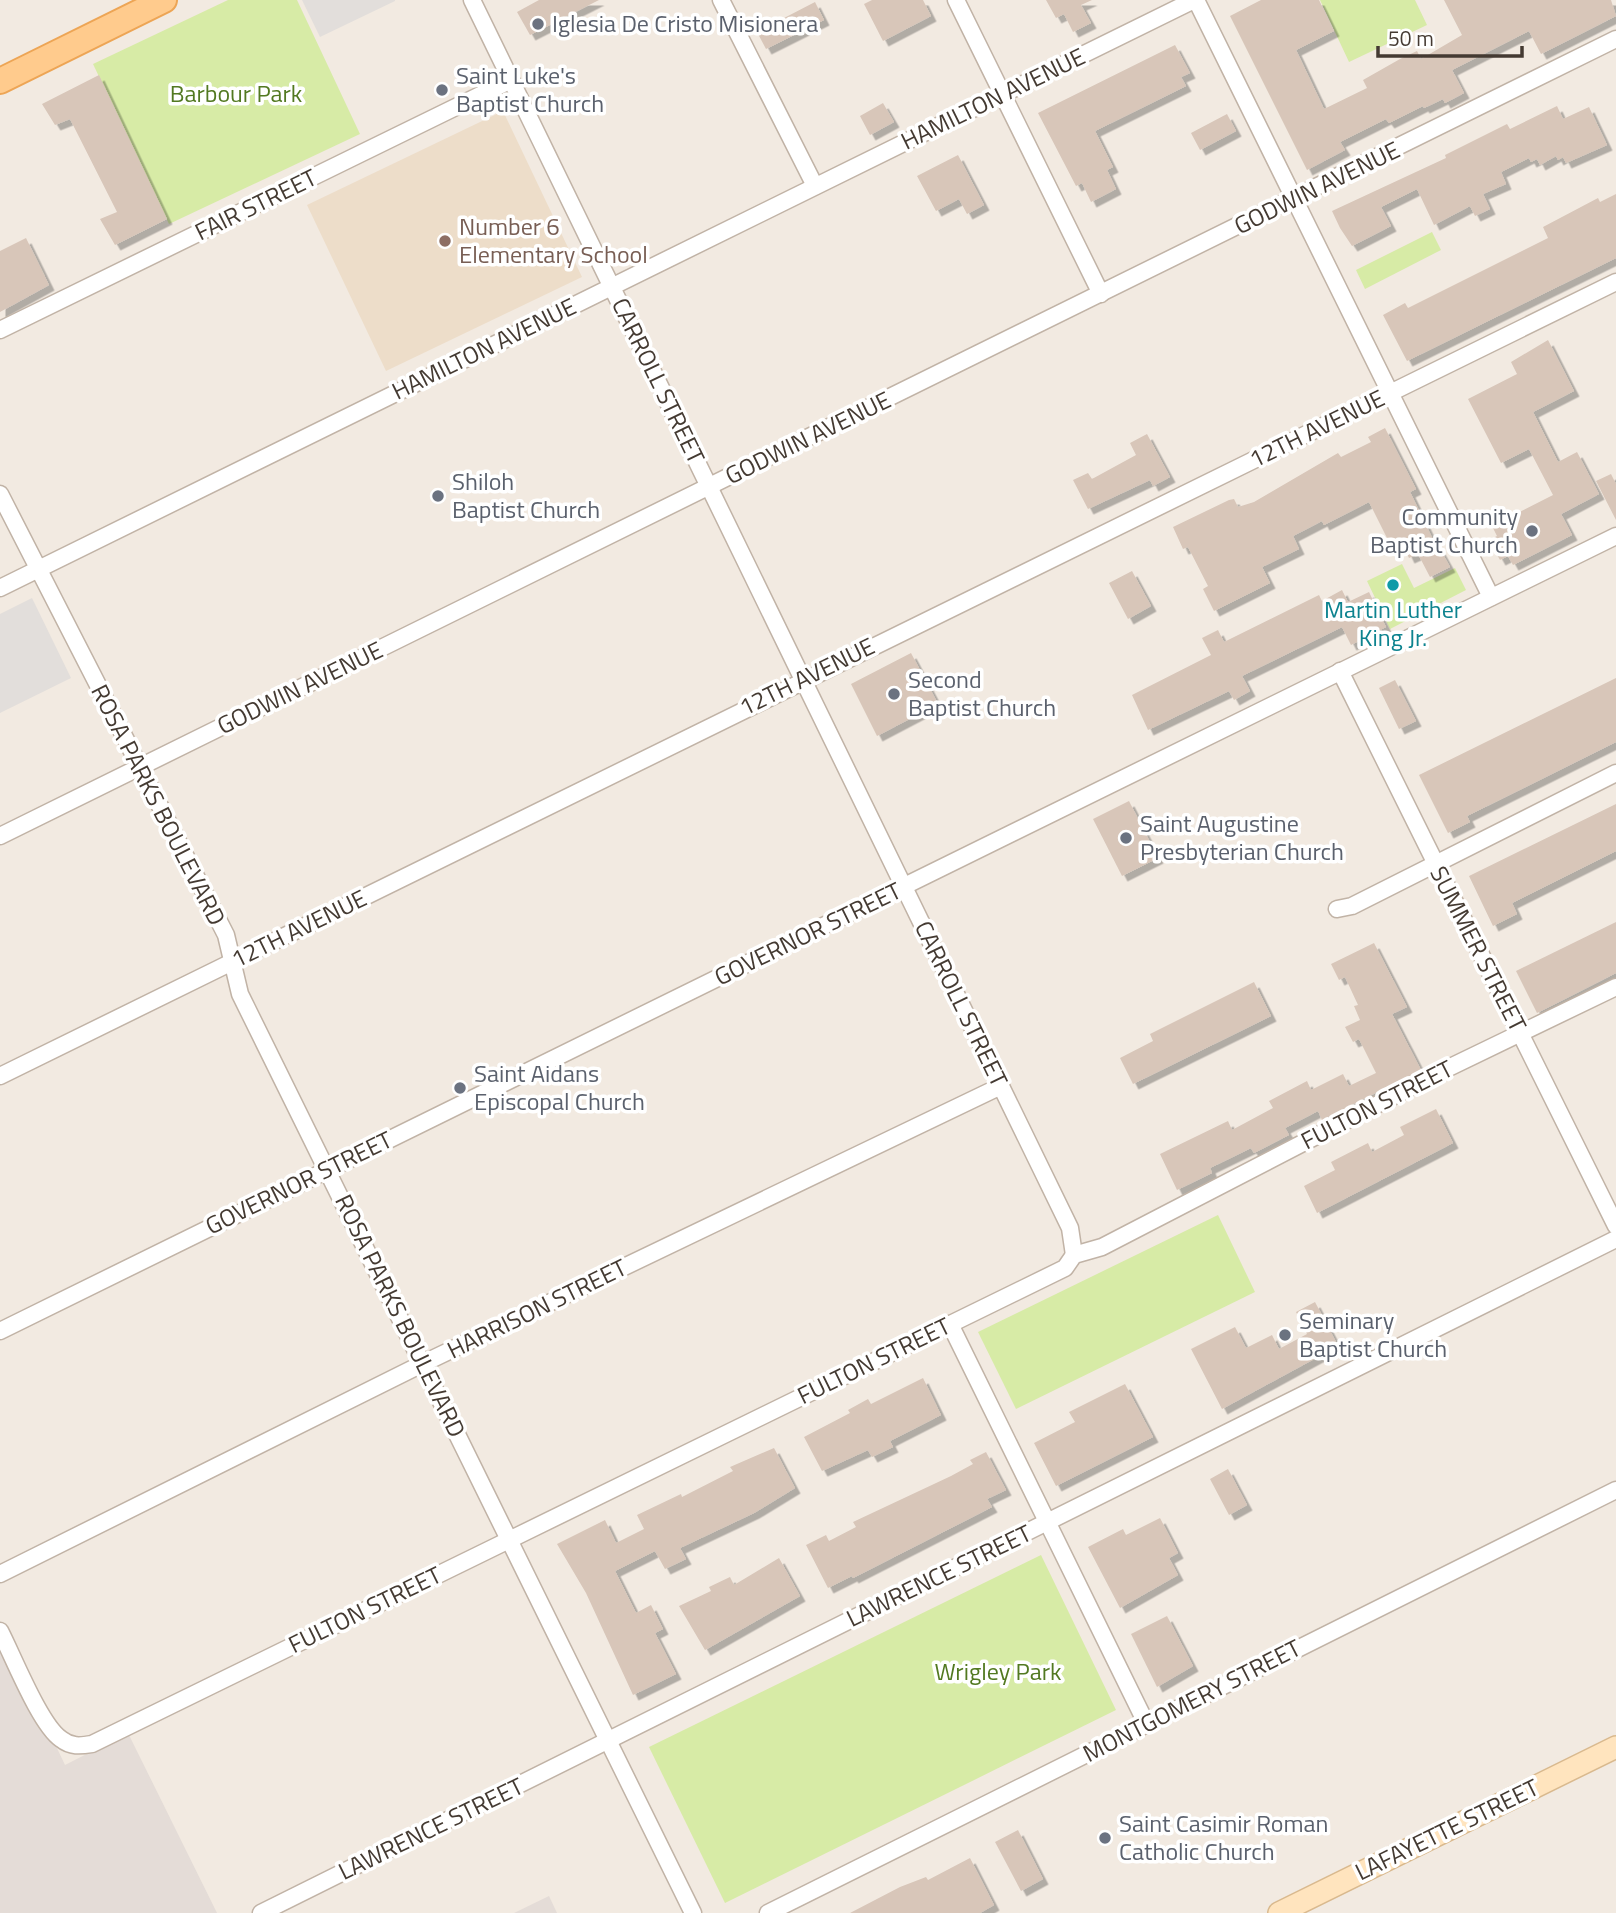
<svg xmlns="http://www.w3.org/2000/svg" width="1616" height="1913" viewBox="0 0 1616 1913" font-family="'Titillium Web',sans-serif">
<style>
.industrial{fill:#e4dcd7}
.education{fill:#edddc9}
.green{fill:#d7eba6}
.parking{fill:#e2dedb}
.building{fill:#d8c6b9;filter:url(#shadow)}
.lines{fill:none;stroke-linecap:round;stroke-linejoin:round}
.street-casing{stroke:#c1b3a6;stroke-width:19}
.secondary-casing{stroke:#d9b98e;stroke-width:24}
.primary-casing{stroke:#eda555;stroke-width:28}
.street{stroke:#fff;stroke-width:16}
.secondary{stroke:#ffe4be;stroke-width:21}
.primary{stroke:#ffcb8d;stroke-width:24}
.worship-dot{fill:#6b7280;stroke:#fff;stroke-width:2.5}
.education-dot{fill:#8d6e63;stroke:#fff;stroke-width:2.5}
.culture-dot{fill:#0f9aa8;stroke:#fff;stroke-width:2.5}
.labels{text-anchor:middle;stroke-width:7;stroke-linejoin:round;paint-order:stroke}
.worship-label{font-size:24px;fill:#5b616d;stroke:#fff;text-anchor:start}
.park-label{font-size:24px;fill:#527921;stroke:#fff}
.street-label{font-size:24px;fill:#443a32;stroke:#fff}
.education-label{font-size:24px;fill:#785e54;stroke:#fff;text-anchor:start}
.culture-label{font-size:24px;fill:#0d838f;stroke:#fff}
</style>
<defs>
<filter id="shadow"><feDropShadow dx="5.5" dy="5.5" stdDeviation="0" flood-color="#0004"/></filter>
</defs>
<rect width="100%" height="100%" fill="#f2eae1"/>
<!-- industrial -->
<g class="industrial">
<polygon points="0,1628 65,1765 128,1733 217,1913 0,1913"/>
<polygon points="549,1896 557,1913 514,1913"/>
</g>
<!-- education -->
<polygon class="education" points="503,111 582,277 386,371 307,205"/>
<!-- green -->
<g class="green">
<polygon points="228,0 297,0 360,134 169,224 93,64"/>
<polygon points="1320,0 1415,0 1427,25 1349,62"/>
<polygon points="1432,232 1441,250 1365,289 1356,270"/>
<polygon points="1402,564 1414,588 1455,568 1466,590 1390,629 1367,581"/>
<polygon points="1218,1215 1255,1292 1016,1409 978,1332"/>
<polygon points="1041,1555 1116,1710 725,1903 649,1747"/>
</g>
<!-- parking -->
<g class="parking">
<polygon points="302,0 395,0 395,1 320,37"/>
<polygon points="32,598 71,678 0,713 0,614"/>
</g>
<!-- building -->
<g class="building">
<polygon points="539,0 599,0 530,35 517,12"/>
<polygon points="872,0 923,0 931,16 883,41 864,4"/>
<polygon points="1046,0 1092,0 1081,5 1091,23 1073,32 1064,14 1056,18"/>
<polygon points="1261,0 1319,0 1334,31 1296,50 1324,109 1367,88 1363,80 1400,59 1417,51 1421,59 1462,35 1444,0 1611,0 1616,16 1541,54 1529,31 1452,70 1464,93 1445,103 1443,99 1424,108 1423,106 1389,123 1386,119 1340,142 1345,150 1307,170 1230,16"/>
<polygon points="815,2 824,20 766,49 757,32"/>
<polygon points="1175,45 1190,73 1181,77 1186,86 1095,131 1113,167 1107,170 1116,189 1091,202 1082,183 1076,186 1038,113"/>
<polygon points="99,75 167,219 115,245 100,219 117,212 70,119 55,125 42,104"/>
<polygon points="883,103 894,122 870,135 860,116"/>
<polygon points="1557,106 1563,119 1589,107 1607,145 1566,163 1563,157 1558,160 1556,156 1540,165 1537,159 1531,162 1529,158 1501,172 1506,184 1483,194 1490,209 1475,216 1470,206 1434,225 1417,189 1381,207 1391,226 1352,246 1340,228 1332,211 1446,158 1445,155 1507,124 1510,129"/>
<polygon points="1227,114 1236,131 1200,150 1191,133"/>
<polygon points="958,155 984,205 967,214 959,199 936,211 917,176"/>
<polygon points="1616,194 1616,258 1407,361 1383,315 1405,303 1408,308 1548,238 1543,227 1598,198 1600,202"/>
<polygon points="26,238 49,285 0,312 0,251"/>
<polygon points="1548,340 1574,391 1533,412 1558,462 1577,452 1599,494 1561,514 1572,535 1513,565 1508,556 1500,560 1489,540 1497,536 1492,526 1553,495 1529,449 1501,463 1468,399 1517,374 1511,362"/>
<polygon points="1385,428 1416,489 1410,492 1438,550 1440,549 1450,567 1430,577 1418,554 1409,558 1399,537 1389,542 1369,502 1324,525 1322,521 1293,536 1299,549 1262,567 1270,583 1214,611 1203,589 1208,586 1188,547 1183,549 1173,527 1229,500 1234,499 1238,507 1254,502 1338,453 1341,457 1371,442 1368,437"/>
<polygon points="1147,434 1170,477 1153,486 1150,480 1088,509 1073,480 1088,473 1092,479 1136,455 1130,443"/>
<polygon points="1611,474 1616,484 1616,520 1596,481"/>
<polygon points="1132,571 1151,606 1128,619 1109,583"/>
<polygon points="1342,590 1348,602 1369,592 1386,627 1351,645 1342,627 1242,676 1250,691 1234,700 1229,691 1148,730 1132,695 1211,655 1202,638 1218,630 1224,642 1319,595 1322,601"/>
<polygon points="911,653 938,704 877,736 851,684"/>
<polygon points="1616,678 1616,742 1467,816 1470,822 1448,833 1419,775"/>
<polygon points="1395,680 1416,721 1399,729 1379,688"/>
<polygon points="1129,801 1158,858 1122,876 1093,819"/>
<polygon points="1616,804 1616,851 1512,903 1517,914 1493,926 1469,876"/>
<polygon points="1616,922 1616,973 1537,1013 1516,971"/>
<polygon points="1374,943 1407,1007 1392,1014 1421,1070 1322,1120 1318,1111 1285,1128 1289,1135 1254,1153 1251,1148 1210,1168 1212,1173 1177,1190 1160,1154 1228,1121 1232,1130 1273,1108 1269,1101 1307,1081 1311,1090 1343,1074 1349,1086 1376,1073 1359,1039 1353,1042 1345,1027 1360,1020 1354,1006 1358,1005 1345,977 1339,980 1331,964"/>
<polygon points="1254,982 1271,1016 1133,1084 1120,1058 1153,1041 1150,1034"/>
<polygon points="1436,1109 1453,1143 1317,1213 1304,1186 1335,1170 1331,1162 1368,1143 1372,1152 1404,1135 1400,1127"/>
<polygon points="1315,1302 1338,1346 1222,1409 1191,1349 1235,1327 1246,1348 1272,1335 1279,1349 1307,1334 1296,1312"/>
<polygon points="923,1378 941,1415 890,1441 893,1447 872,1457 868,1450 822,1471 804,1437 850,1413 848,1410 868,1399 871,1404"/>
<polygon points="1125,1384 1153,1437 1056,1486 1034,1443 1075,1422 1069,1412"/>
<polygon points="774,1448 795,1488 754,1513 680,1548 686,1559 665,1569 655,1551 615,1571 636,1613 651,1605 663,1629 655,1633 676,1674 633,1695 586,1593 557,1544 605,1520 616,1543 644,1529 637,1515 681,1494 682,1497 733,1471 730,1467"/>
<polygon points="986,1452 1006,1490 987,1499 992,1507 853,1578 852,1576 828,1588 806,1545 826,1535 829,1541 856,1527 853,1522 951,1476 973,1464 970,1460"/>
<polygon points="1228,1469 1247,1505 1229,1515 1210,1479"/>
<polygon points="1160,1518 1178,1553 1169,1558 1178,1575 1120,1608 1088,1547 1123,1529 1126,1535"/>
<polygon points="779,1558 800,1596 705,1650 679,1606 711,1591 709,1587 730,1577 734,1585"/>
<polygon points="1167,1616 1193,1666 1157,1687 1131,1634"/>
<polygon points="1018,1830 1043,1879 1021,1891 995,1842"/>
<polygon points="970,1858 994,1905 980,1913 850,1913 900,1887 926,1877 928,1880"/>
</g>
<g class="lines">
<defs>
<g id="street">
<polyline points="472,0 1070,1228 1074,1255"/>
<polyline points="721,0 815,186"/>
<polyline points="956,0 1101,294"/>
<polyline points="1196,0 1491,597"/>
<polyline points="0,330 511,80"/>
<polyline points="0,494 226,935 240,994 693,1913"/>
<polyline points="0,588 1194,0"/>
<polyline points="1340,671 1616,1226"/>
<polyline points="0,836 1616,39"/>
<polyline points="1337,909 1352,906 1616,773"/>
<polyline points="0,1076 1616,282"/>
<polyline points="950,1324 1146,1723"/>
<polyline points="0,1331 1616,536"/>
<polyline points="0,1574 424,1363 1001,1086"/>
<path d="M0 1631C13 1656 40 1725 61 1739 71 1747 80 1746 92 1744L1065 1268 1074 1255 1102 1247 1440 1072 1616 987"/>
<polyline points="261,1913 1616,1239"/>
<polyline points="768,1913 1616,1490"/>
</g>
<polyline id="secondary" points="1279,1913 1616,1747"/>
<polyline id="primary" points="0,81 164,0"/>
</defs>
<!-- street casing -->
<use href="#street" class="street-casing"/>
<!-- secondary casing -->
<use href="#secondary" class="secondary-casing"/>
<!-- primary casing -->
<use href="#primary" class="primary-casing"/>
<!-- street -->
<use href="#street" class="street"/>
<!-- secondary -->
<use href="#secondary" class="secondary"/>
<!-- primary -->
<use href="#primary" class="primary"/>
</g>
<!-- markers -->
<g class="worship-dot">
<circle cx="538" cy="24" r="7"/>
<circle cx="442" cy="90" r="7"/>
<circle cx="438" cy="496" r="7"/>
<circle cx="1532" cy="531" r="7"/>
<circle cx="894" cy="694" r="7"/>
<circle cx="1126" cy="838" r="7"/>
<circle cx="460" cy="1088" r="7"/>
<circle cx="1285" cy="1335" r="7"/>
<circle cx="1105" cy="1838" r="7"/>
</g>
<circle class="education-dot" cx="445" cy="241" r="7"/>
<circle class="culture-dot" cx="1393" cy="585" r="7"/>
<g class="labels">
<!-- worship labels -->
<g class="worship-label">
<text x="552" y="32">Iglesia De Cristo Misionera</text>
<text x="456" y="84">Saint Luke's<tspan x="456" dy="28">Baptist Church</tspan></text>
<text x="452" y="490">Shiloh<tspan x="452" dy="28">Baptist Church</tspan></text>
<text x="1518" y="525" text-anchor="end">Community<tspan x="1518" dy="28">Baptist Church</tspan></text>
<text x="908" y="688">Second<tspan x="908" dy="28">Baptist Church</tspan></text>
<text x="1140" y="832">Saint Augustine<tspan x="1140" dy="28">Presbyterian Church</tspan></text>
<text x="474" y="1082">Saint Aidans<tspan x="474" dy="28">Episcopal Church</tspan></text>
<text x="1299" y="1329">Seminary<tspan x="1299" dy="28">Baptist Church</tspan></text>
<text x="1119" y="1832">Saint Casimir Roman<tspan x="1119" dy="28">Catholic Church</tspan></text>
</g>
<!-- park labels -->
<g class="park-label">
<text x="236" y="102">Barbour Park</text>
<text x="998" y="1680">Wrigley Park</text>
</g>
<!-- street labels -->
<g class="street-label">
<text transform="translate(993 99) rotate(-26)" y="8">HAMILTON AVENUE</text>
<text transform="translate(1317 188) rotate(-26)" y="8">GODWIN AVENUE</text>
<text transform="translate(256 205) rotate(-26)" y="8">FAIR STREET</text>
<text transform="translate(484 349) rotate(-26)" y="8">HAMILTON AVENUE</text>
<text transform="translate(658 381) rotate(64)" y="8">CARROLL STREET</text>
<text transform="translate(1317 429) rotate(-26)" y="8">12TH AVENUE</text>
<text transform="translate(808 438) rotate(-26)" y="8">GODWIN AVENUE</text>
<text transform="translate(807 677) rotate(-26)" y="8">12TH AVENUE</text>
<text transform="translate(300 688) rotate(-26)" y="8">GODWIN AVENUE</text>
<text transform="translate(158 805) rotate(63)" y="8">ROSA PARKS BOULEVARD</text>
<text transform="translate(299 929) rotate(-26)" y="8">12TH AVENUE</text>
<text transform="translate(808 934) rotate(-26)" y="8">GOVERNOR STREET</text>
<text transform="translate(1478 949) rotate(63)" y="8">SUMMER STREET</text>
<text transform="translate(961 1004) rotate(64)" y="8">CARROLL STREET</text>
<text transform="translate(1377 1105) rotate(-27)" y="8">FULTON STREET</text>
<text transform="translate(299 1183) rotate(-26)" y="8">GOVERNOR STREET</text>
<text transform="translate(537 1309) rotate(-26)" y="8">HARRISON STREET</text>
<text transform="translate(400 1316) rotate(64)" y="8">ROSA PARKS BOULEVARD</text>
<text transform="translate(874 1361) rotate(-26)" y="8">FULTON STREET</text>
<text transform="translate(939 1576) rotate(-26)" y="8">LAWRENCE STREET</text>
<text transform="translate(365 1610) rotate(-26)" y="8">FULTON STREET</text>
<text transform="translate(1192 1701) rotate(-27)" y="8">MONTGOMERY STREET</text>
<text transform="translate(431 1829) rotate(-26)" y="8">LAWRENCE STREET</text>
<text transform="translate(1447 1830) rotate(-26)" y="8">LAFAYETTE STREET</text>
</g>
<!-- education labels -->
<g class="education-label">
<text x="459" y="235">Number 6<tspan x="459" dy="28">Elementary School</tspan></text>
</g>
<!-- culture labels -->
<g class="culture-label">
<text x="1393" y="618">Martin Luther<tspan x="1393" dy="28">King Jr.</tspan></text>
</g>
</g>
<!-- scale -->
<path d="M1378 46v10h144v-10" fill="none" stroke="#443a32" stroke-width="3.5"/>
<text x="1388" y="46" font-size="21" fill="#443a32" stroke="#ffffff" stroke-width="5" paint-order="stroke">50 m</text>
</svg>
